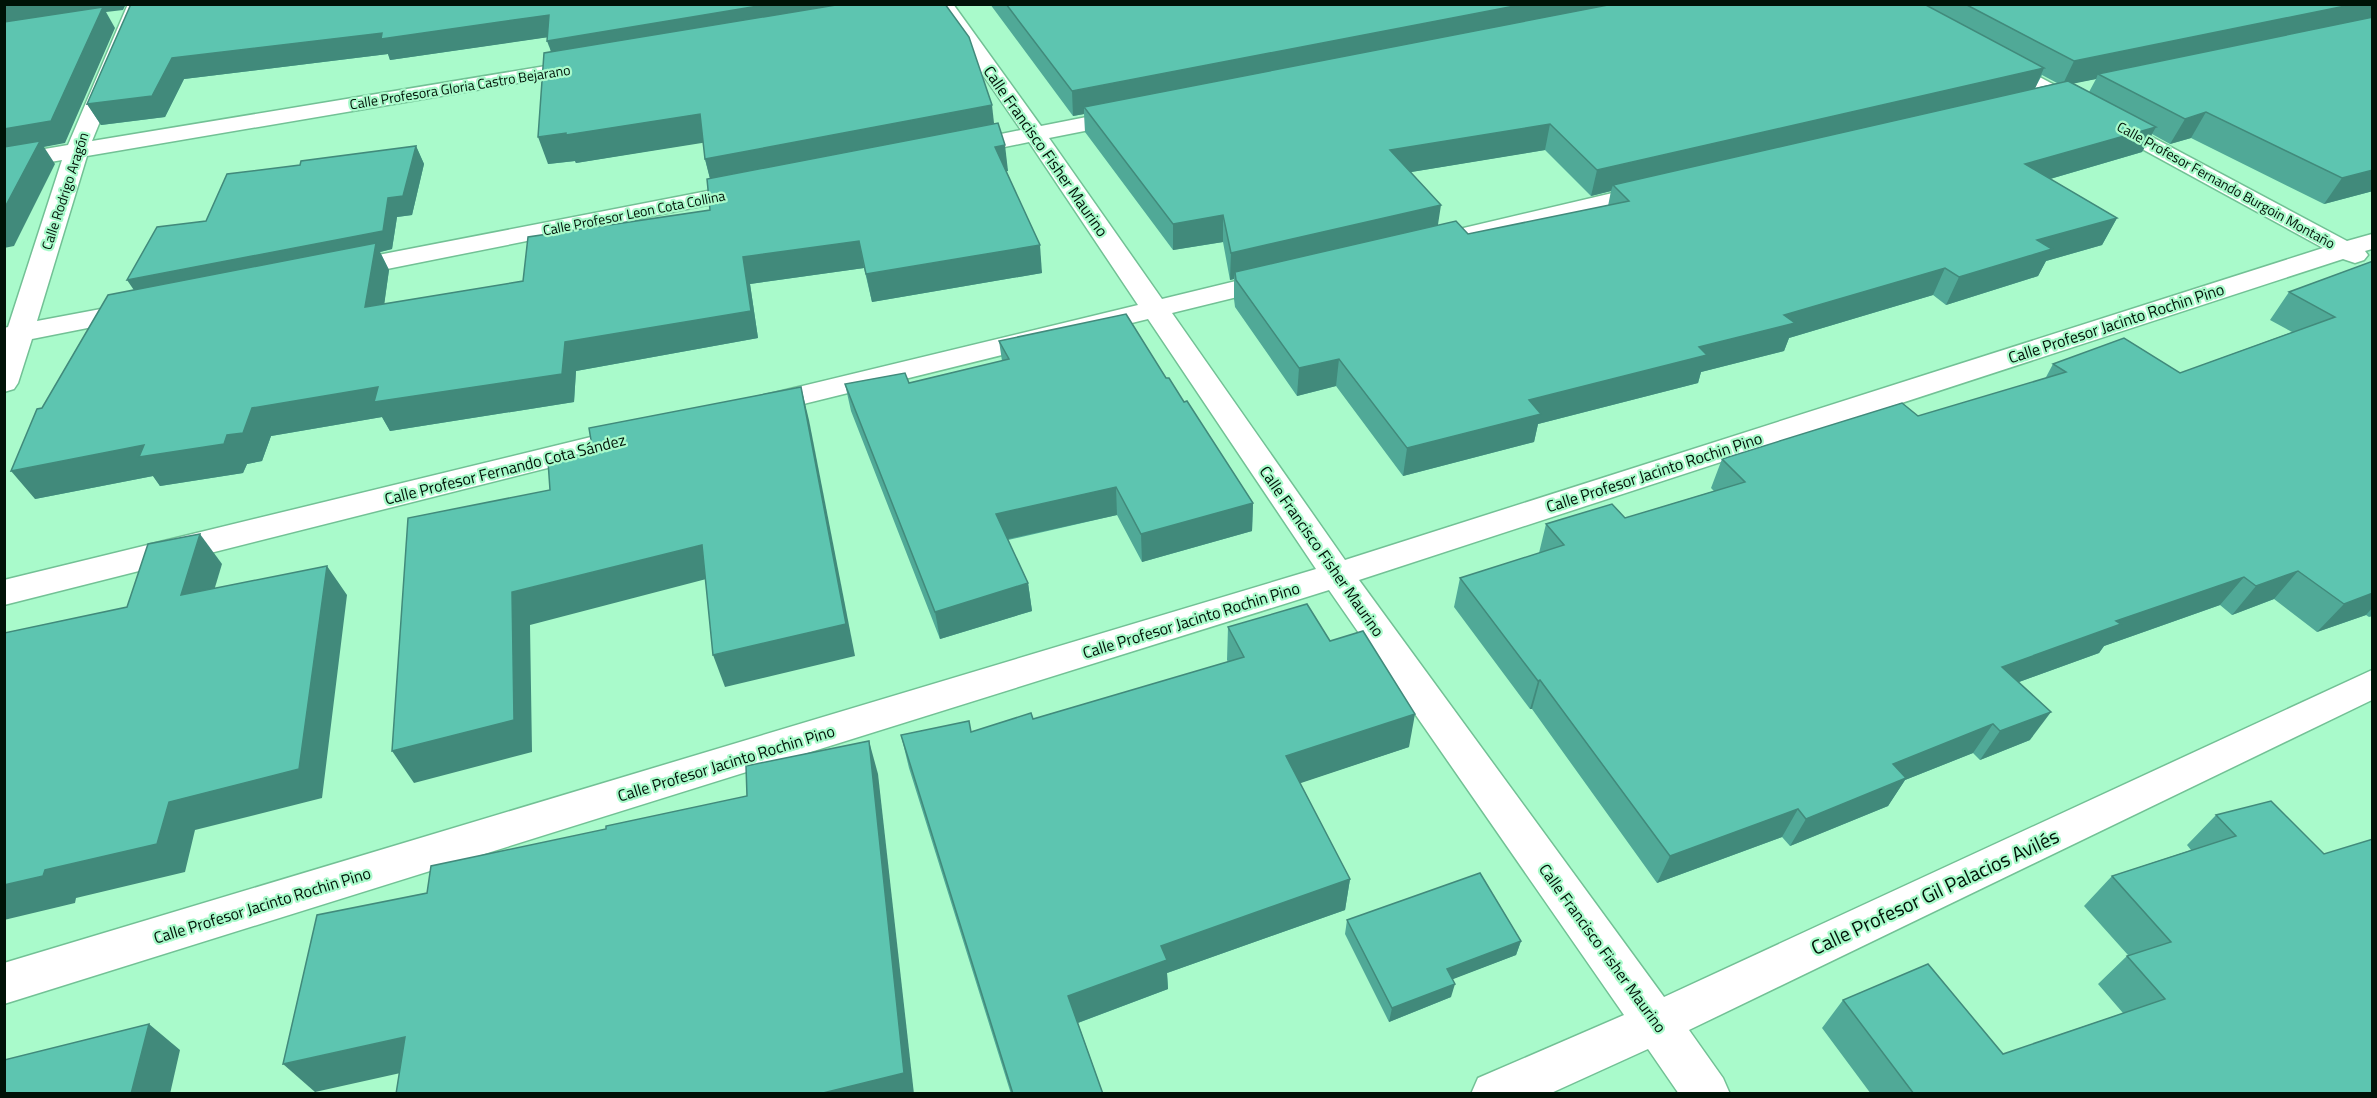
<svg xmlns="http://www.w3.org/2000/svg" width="2377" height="1098" viewBox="0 0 2377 1098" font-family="'Titillium Web',sans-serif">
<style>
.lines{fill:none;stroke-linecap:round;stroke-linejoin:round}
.minor-casing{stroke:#72c195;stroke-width:3}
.minor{fill:#fff;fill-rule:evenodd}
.wall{fill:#50a997;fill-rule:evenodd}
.shaded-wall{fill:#418a7b}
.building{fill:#5dc5b0;stroke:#418a7b;stroke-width:1.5}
.labels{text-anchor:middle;stroke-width:4.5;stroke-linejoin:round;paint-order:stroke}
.far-street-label{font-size:14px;fill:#001207;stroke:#a9facb}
.street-label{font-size:16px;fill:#001207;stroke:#a9facb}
.near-street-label{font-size:20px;fill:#001207;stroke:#a9facb}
</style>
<rect width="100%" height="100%" fill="#a9facb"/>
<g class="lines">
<defs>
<g id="minor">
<polygon points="128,4 148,4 92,141 588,59 595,61 598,65 595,69 588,71 87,156 37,321 138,302 148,304 152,310 148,316 138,318 32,339 18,383 14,389 4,392 4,328 8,327 62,160 4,170 4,156 68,145"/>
<polygon points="934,4 953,4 1041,126 1127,109 1135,111 1138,116 1135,121 1049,138 1162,299 1277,271 1286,273 1290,279 1286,285 1172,313 1345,560 2323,248 1992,67 1989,63 1992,59 1999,57 2006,59 2347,241 2372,234 2372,249 2365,251 2368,255 2364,260 2355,263 2343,259 1359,580 1664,997 2372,670 2372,700 1689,1030 1723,1078 1730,1094 1679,1094 1648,1049 1549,1094 1471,1094 1478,1078 1624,1015 1329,590 4,1004 4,963 1316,569 1148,319 759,415 749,413 744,406 749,399 1138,305 1029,142 960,156 952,154 948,149 952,144 1021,130"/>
<polygon points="754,182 762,184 766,189 762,194 342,278 333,276 329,270 333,264 342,262"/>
<polygon points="1651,184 1660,186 1663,191 1660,196 1447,247 1438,244 1434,239 1438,234"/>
<polygon points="636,426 647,429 651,436 647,443 4,605 4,580"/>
</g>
</defs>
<!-- minor casing -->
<use href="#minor" class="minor-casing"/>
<!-- minor -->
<use href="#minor" class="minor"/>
</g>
<!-- wall -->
<g class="wall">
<polygon points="131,4 945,4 994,124 1008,171 1006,171 1042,273 872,302 864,268 750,284 758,338 576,371 574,402 390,431 382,417 271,436 262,461 247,464 243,473 160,486 153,476 35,499 42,408 134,290 206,221 300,165 416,146 424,164 412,215 397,217 392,249 380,252 389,270 384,304 523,281 710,210 710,178 705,159 703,142 576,163 575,161 548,164 551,52 548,37 390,60 388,54 184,79 165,117 101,125 87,104"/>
<path d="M990 4H2373V191L2324 204 2191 138 2170 144 2152 134 2142 152 2050 179 2117 218 2102 245 2046 261 2038 276 1946 305 1933 295 1789 338 1784 351 1701 372 1698 383 1538 424 1534 442 1403 476 1336 386 1297 396 1235 307 1234 299V279L1230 280 1223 242 1173 250 1085 132 1084 114 1073 116ZM2042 75 2057 83 2035 88ZM2096 79 2089 92 2073 83ZM1545 150 1591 196 1611 191 1608 206 1468 234 1438 226 1411 172Z"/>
<polygon points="2373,261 2373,616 2369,617 2366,615 2317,632 2274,599 2232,615 2220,605 2104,646 2099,653 2019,682 2030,740 1980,760 1973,753 1905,780 1888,806 1790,846 1782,837 1657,883 1532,709 1530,709 1454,607 1460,578 1539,553 1546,524 1625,518 1714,491 1711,488 1722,459 1918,416 2045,379 2053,364 2180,373 2292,332 2270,320 2289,292"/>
<polygon points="999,341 1166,378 1184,402 1253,503 1252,531 1142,562 1117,515 1008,540 1028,583 1032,611 940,639 851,411 845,384 909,383 1002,361"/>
<polygon points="1228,627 1330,641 1409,747 1299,783 1350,879 1345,910 1167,973 1168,989 1078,1023 1103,1094 1011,1094 909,768 901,735 971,732 1033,719 1228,662 1227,660"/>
<polygon points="2216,815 2324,854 2373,1094 1871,1094 1822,1028 1843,1000 2003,1054 2123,1013 2098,984 2128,955 2084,906 2112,876 2191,850 2187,845"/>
<polygon points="1347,920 1521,941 1516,955 1452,979 1451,997 1389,1022 1345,934"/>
</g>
<!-- shaded-wall -->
<g class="shaded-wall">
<polygon points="10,4 126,4 123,10 106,12 115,28 65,143 44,147 55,164 14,246 4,248 4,5"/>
<polygon points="770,4 896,4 555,62 547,41"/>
<polygon points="1525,4 1642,4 1084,107 1084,114 1073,116 1072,91"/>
<polygon points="2355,4 2373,4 2373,21 2098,74 2096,79 2062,86 2074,61"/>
<polygon points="549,15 556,36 390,60 388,54 184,79 165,117 101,125 87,104 172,58 382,33"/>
<polygon points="2044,68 2033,93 1613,185 1611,191 1591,196 1597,170"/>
<polygon points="992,105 995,132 712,187 705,159"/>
<polygon points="2206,112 2191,138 2170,144 2185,119"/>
<polygon points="700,114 708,142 576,163 575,161 548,164 538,137"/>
<polygon points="1550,124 1545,150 1387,176 1390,150"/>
<polygon points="2156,127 2142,152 2012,190 2025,164"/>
<polygon points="1005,145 1008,171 998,173 995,147"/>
<polygon points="416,146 424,164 412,215 397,217 392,249 380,252 389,270 380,335 140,299 127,280 388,198"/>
<polygon points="2373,170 2373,191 2324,204 2342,178"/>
<polygon points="1441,205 1437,231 1235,272 1234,279 1230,280 1231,253"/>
<polygon points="1223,215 1223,242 1173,250 1173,224"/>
<polygon points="2117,218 2102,245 2046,261 2038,276 1946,305 1959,277 2037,240"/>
<polygon points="859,241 864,268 750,284 758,338 576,371 574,402 390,431 382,417 271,436 262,461 247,464 243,473 160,486 153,476 35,499 11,471 144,445 227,435 252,408 565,342 743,257"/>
<polygon points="1040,245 1042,273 872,302 866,274"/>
<polygon points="1945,268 1933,295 1789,338 1784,351 1701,372 1698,383 1538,424 1534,442 1403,476 1407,448 1529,400 1699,347 1784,315"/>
<polygon points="1339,359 1336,386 1297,396 1299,368"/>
<polygon points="801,387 809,420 855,656 725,687 713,655"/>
<polygon points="1116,487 1117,515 999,541 996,514"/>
<polygon points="1253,503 1252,531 1142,562 1141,534"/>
<polygon points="200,534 222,564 204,624 181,595"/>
<polygon points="702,545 714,577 530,625 532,752 414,783 392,751 512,592"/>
<polygon points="327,566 347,595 322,798 195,830 185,872 76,898 75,903 4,920 4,885 45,870 169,802"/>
<polygon points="2298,571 2274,599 2232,615 2256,586"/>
<polygon points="2244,577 2220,605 2104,646 2099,653 1983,695 2002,667 2116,621"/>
<polygon points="1028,583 1032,611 940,639 935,612"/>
<polygon points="2373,593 2373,607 2366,615 2317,632 2344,604"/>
<polygon points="1540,680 1532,709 1530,709 1538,681"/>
<polygon points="2051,712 2030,740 1980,760 2000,731"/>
<polygon points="1415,714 1409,747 1283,789 1286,756"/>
<polygon points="1993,724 1973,753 1905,780 1888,806 1790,846 1806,819 1893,764"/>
<polygon points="869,741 878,774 914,1094 819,1094"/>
<polygon points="1798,809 1782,837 1657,883 1670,856"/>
<polygon points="1350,879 1345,910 1167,973 1168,989 1072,1025 1068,996 1161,946"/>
<polygon points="1521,941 1516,955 1443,983 1447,969"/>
<polygon points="1455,984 1451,997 1389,1022 1392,1008"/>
<polygon points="149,1024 180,1050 170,1094 131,1094"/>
<polygon points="405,1037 432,1066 315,1092 283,1064"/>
</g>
<!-- building -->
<g class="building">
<polygon points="131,4 770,4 547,41 549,15 381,39 382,33 172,58 152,96 87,104"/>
<polygon points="842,4 945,4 969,37 992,105 705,159 700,114 566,135 566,133 538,137 544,53"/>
<polygon points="1006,4 1525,4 1072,91"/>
<polygon points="1613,4 1924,4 2044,68 1597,170 1550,124 1390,150 1441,205 1231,253 1223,215 1173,224 1084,107"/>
<polygon points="1965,4 2355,4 2074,61"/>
<polygon points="103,7 51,121 4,129 4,22"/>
<polygon points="2373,17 2373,170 2342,178 2206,112 2185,119 2098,74"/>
<polygon points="2068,81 2156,127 2025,164 2117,218 2037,240 2052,249 1959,277 1945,268 1784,315 1795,323 1699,347 1707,355 1529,400 1541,414 1407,448 1339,359 1299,368 1236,280 1235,272 1456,221 1468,234 1629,201 1613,185"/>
<polygon points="998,123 1005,145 995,147 1040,245 866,274 859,241 743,257 751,311 565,342 562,374 374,402 378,387 252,408 243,433 227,435 224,444 139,457 144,445 11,471 37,409 42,408 108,295 376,243 365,307 523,281 528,237 710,210 707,179"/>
<polygon points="40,141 4,209 4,147"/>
<polygon points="416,146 403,196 388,198 383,231 127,280 157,227 206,221 227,174 300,165 301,161"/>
<polygon points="2373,261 2373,593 2344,604 2298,571 2256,586 2244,577 2116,621 2121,624 2002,667 2051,712 2000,731 1993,724 1893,764 1906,778 1806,819 1798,809 1670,856 1540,680 1538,681 1460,578 1564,545 1546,524 1612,504 1625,518 1745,482 1722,459 1902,403 1918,416 2066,372 2053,364 2124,338 2180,373 2335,317 2289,292"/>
<polygon points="1126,314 1166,378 1169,378 1184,402 1187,401 1253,503 1141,534 1116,487 996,514 1028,583 935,612 845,384 905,373 909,383 1009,359 999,341"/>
<polygon points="801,387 846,624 713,655 702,545 512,592 514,720 392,751 408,518 550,490 548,461 593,452 589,428"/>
<polygon points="200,534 181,595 327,566 299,769 169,802 157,844 45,870 43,876 4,885 4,633 127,607 148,544"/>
<polygon points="1307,604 1330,641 1363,631 1415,714 1286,756 1350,879 1161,946 1167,960 1068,996 1103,1094 1013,1094 901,735 969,721 971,732 1031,713 1033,719 1244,657 1228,627"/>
<polygon points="869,741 904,1073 819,1094 396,1094 405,1037 283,1064 317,915 427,893 431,866 606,829 606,826 747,796 746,766"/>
<polygon points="2271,801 2324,854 2373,839 2373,1094 1914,1094 1843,1000 1928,964 2003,1054 2165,999 2127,956 2171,942 2112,876 2236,836 2216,815"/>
<polygon points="1480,873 1521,941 1447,969 1455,984 1392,1008 1347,920"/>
<polygon points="149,1024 131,1094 4,1094 4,1060"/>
</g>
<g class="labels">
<!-- far-street labels -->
<g class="far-street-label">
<text transform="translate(460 87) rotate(-9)" y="5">Calle Profesora Gloria Castro Bejarano</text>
<text transform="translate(2226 185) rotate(29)" y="5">Calle Profesor Fernando Burgoin Montaño</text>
<text transform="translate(65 191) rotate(-72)" y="5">Calle Rodrigo Aragón</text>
<text transform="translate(634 213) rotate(-11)" y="5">Calle Profesor Leon Cota Collina</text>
</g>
<!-- street labels -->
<g class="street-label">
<text transform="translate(1046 151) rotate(55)" y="6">Calle Francisco Fisher Maurino</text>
<text transform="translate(2116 323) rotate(-18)" y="6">Calle Profesor Jacinto Rochin Pino</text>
<text transform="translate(505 469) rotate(-14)" y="6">Calle Profesor Fernando Cota Sández</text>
<text transform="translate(1654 472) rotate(-18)" y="6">Calle Profesor Jacinto Rochin Pino</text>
<text transform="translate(1322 551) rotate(55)" y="6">Calle Francisco Fisher Maurino</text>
<text transform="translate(1191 620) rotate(-17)" y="6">Calle Profesor Jacinto Rochin Pino</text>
<text transform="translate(726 763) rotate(-17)" y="6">Calle Profesor Jacinto Rochin Pino</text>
<text transform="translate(262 905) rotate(-17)" y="6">Calle Profesor Jacinto Rochin Pino</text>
<text transform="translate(1603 948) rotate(54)" y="6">Calle Francisco Fisher Maurino</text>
</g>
<!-- near-street labels -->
<g class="near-street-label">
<text transform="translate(1935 892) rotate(-25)" y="7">Calle Profesor Gil Palacios Avilés</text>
</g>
</g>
<!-- border -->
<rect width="2377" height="1098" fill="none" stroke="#001207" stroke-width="12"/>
</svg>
